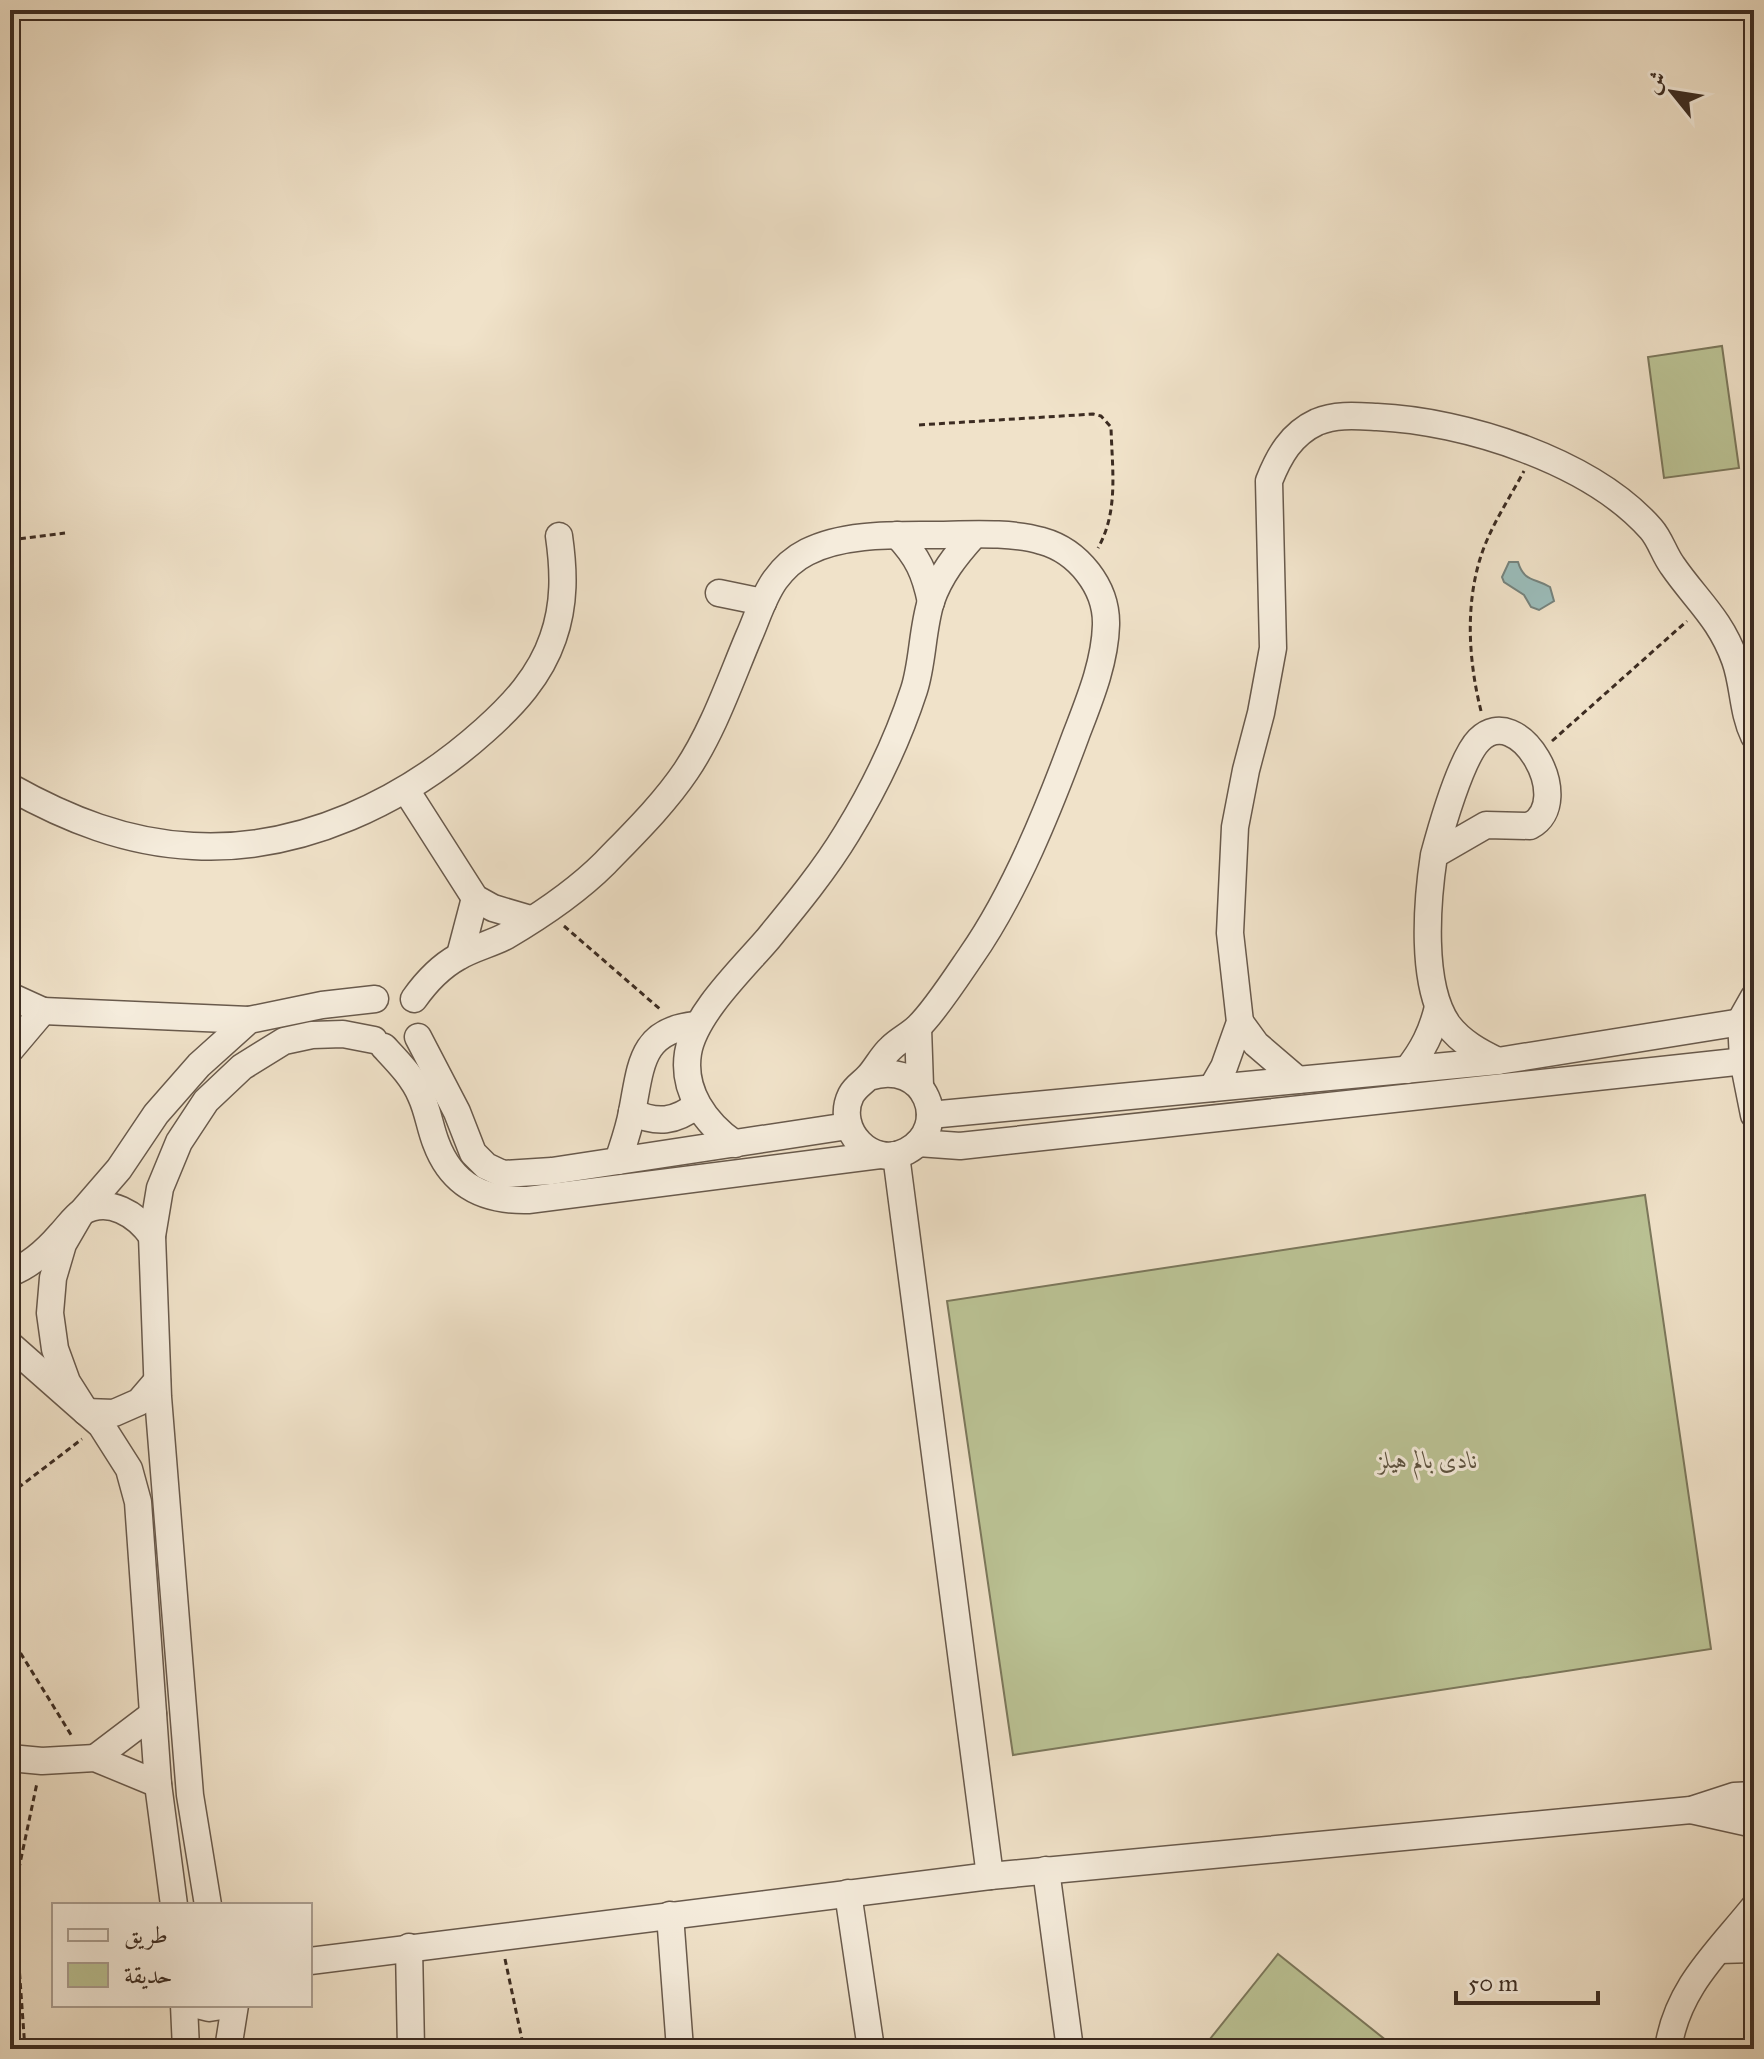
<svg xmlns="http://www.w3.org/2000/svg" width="1764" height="2059" viewBox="0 0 1764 2059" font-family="'IM FELL Great Primer',Amiri,serif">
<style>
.green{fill:#bbc395;stroke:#7c785c;stroke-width:2}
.water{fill:#9bbdbb;stroke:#75837e;stroke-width:2}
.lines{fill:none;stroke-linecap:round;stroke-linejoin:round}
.minor-casing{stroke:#695a4c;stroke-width:29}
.path{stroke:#3c2c22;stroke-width:3;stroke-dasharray:6 4;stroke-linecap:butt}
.minor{stroke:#f5ecdc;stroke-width:26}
.labels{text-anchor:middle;stroke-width:6;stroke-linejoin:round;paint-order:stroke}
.park-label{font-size:24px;font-style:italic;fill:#5c523f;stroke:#f5ecdc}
</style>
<rect width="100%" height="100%" fill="#f0e2c9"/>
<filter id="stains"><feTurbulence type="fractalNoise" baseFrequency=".0025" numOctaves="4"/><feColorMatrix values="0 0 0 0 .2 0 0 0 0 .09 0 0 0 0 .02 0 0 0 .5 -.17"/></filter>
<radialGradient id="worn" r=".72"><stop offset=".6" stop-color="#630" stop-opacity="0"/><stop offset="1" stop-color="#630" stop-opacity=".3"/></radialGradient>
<!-- green -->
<g class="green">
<polygon points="1722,346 1739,468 1664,478 1648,357"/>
<polygon points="1645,1195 1711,1649 1013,1755 947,1301"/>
<polygon points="1278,1954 1397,2049 1202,2049"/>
</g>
<!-- water -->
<path class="water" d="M1509 562H1518C1524 582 1535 578 1550 587L1554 601 1539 610 1531 607 1524 595 1504 582 1502 577Z"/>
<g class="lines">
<defs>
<g id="minor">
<path d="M897 535C918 557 925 573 931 602"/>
<polyline points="719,593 763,602"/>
<path d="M10 787C67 819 127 843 193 846 301 852 406 801 485 730 514 704 540 676 553 638 565 604 564 571 559 536"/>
<polyline points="406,790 475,898 493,908 530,919"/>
<path d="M1434 855C1441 829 1461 758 1479 740 1518 700 1577 801 1530 826L1486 825 1434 855C1427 901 1420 985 1448 1025 1461 1042 1479 1052 1498 1061"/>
<polyline points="460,955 475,898"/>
<polyline points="10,996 43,1011 10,1050"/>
<polyline points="1754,997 1741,1020 1743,1060 1754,1115"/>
<path d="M414 999C426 982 440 967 458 957 473 948 491 944 506 936 540 916 577 891 605 863 633 834 663 805 686 771 713 731 730 681 749 636 757 618 763 597 775 580 783 569 795 558 807 552 842 534 890 535 928 535 962 535 1009 531 1042 541 1078 551 1107 587 1106 625 1105 663 1089 701 1076 735 1049 808 1015 893 971 956 958 975 934 1012 918 1027 910 1035 899 1040 891 1048 882 1056 877 1067 869 1076 863 1083 856 1086 851 1095 834 1129 872 1170 907 1151 952 1127 926 1058 869 1077"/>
<polyline points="43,1011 249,1020"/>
<polyline points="1240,1022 1256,1044 1298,1080"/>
<polyline points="918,1028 920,1086"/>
<polyline points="418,1037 457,1112 473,1153 486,1166 503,1174 552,1171 848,1126"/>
<path d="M384 1047C398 1062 413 1077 421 1096 428 1111 430 1128 436 1143 452 1186 484 1201 528 1200L880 1155"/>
<path d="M1407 1070C1423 1050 1432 1032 1438 1007"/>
<path d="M1212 1088 1224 1067 1240 1022 1230 933 1235 827 1246 770 1261 713 1273 648 1269 481C1279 456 1291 434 1317 422 1336 414 1357 416 1377 417 1465 421 1591 461 1651 529 1660 539 1664 554 1672 565 1696 600 1720 618 1735 660 1744 685 1742 711 1754 736"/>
<path d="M632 1112C657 1124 675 1122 697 1105"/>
<polyline points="930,1115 1498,1061 1754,1020"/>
<polyline points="918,1143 960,1146 1754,1060"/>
<path d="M735 1144C705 1123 682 1091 688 1053 694 1015 742 969 767 940 795 906 824 871 847 833 874 789 898 739 914 690 923 662 922 630 931 601 940 575 956 555 974 535"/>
<polyline points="896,1155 990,1876"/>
<path d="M618 1161C623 1145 629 1129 632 1112 641 1067 640 1030 696 1025"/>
<path d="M10 1273C29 1266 47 1250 60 1235 67 1228 74 1217 82 1212 109 1196 137 1215 152 1236"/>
<polyline points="10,1345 86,1412 114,1413 139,1402 157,1381"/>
<polyline points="10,1758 42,1761 95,1758 158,1784"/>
<polyline points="95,1758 153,1714"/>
<polyline points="1691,1810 1754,1824"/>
<polyline points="1046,1870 1070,2049"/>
<polyline points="848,1893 871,2049"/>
<polyline points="174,1905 158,1784 138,1502 129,1469 101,1425 86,1412 67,1382 55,1349 50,1313 53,1278 63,1244 81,1213 119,1169 156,1114 199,1065 249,1020 322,1005 375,999"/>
<polyline points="208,1905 190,1795 158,1397 152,1236 160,1188 179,1142 206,1101 242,1067 284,1041 312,1035 343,1034 374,1040"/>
<polyline points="670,1915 680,2049"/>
<polyline points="409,1947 411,2049"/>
<polyline points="1719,1950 1754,1949"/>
<polyline points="310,1961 990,1876 1691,1810 1734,1796 1754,1795"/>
<polyline points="184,2005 186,2049"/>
<polyline points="197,2005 209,2008 228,2005"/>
<polyline points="228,2049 235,2005"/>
<path d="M1668 2049C1677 1988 1717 1953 1754 1907"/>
</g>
</defs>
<!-- minor casing -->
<use href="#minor" class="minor-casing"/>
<!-- path -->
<g class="path">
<path d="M919 425 1093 414 1101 416 1111 427C1112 468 1119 511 1098 548"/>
<polyline points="10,540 65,533"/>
<path d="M1481 711C1469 663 1465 608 1480 559 1489 529 1509 499 1524 471"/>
<polyline points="1552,741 1687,621"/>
<polyline points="564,926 661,1010"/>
<polyline points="10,1494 82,1439"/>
<polyline points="10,1636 73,1738"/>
<polyline points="505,1959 524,2049"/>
<polyline points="25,2049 15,1910 18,1873 37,1783"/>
</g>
<!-- minor -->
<use href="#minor" class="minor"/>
</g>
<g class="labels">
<!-- park labels -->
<g class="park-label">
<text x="1428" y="1468">نادى بالم هيلز</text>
</g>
</g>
<!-- margin -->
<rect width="1764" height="2059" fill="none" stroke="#f0e2c9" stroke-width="40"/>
<rect x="12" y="12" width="1740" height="2035" fill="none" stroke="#3c2c22" stroke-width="4"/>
<rect x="20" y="20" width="1724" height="2019" fill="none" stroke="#3c2c22" stroke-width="2"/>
<!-- legend -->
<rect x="52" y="1903" width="260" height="104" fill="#f5ecdc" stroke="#ab9f92" stroke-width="2"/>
<rect x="68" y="1929" width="40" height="12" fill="#f5ecdc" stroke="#ab9f92" stroke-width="2"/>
<text x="124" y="1943" font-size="24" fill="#3c2c22">طريق</text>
<rect x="68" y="1963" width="40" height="24" fill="#bbc395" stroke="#ab9f92" stroke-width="2"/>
<text x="124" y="1983" font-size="24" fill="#3c2c22">حديقة</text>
<!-- north arrow -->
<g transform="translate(1672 92) rotate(300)" stroke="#f5ecdc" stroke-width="6" paint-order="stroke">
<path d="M0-6L14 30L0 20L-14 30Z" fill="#3c2c22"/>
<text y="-12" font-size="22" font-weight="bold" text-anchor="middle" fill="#3c2c22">ش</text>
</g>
<!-- scale -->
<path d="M1456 1991v12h142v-12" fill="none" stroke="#3c2c22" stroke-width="4"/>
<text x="1468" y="1991" font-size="24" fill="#3c2c22" stroke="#f5ecdc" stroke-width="6" paint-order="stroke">50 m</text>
<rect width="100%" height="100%" filter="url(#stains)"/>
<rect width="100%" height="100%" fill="url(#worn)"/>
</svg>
